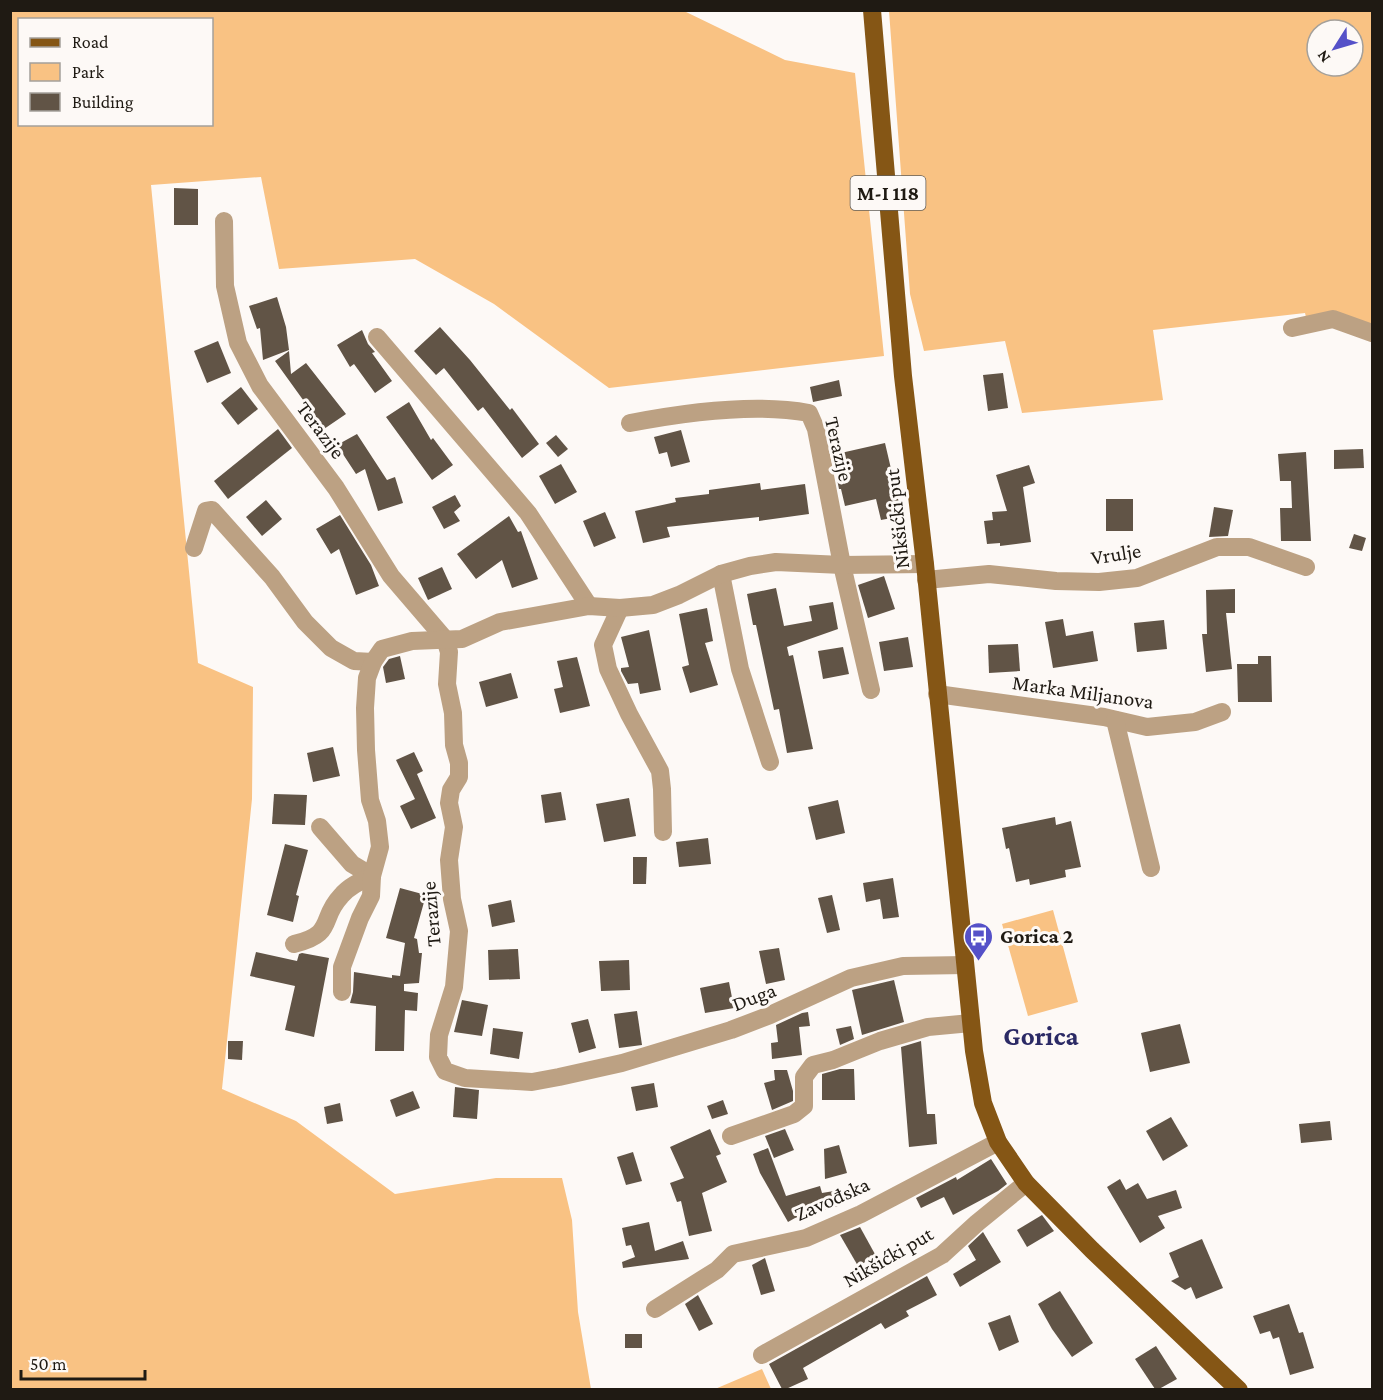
<svg xmlns="http://www.w3.org/2000/svg" width="1383" height="1400" viewBox="0 0 1383 1400" font-family="'Crimson Pro',serif">
<style>
.green{fill:#f9c283;fill-rule:evenodd}
.building{fill:#615446}
.lines{fill:none;stroke-linecap:round;stroke-linejoin:round}
.minor{stroke:#bca183;stroke-width:18}
.major{stroke:#855615;stroke-width:18}
.labels{text-anchor:middle;stroke-width:6;stroke-linejoin:round;paint-order:stroke}
.shield{fill:#fdf9f6;stroke:#625d57;stroke-width:1.5}
.shield-label{font-size:20px;font-weight:bold;fill:#1f1a13}
.street-label{font-size:21px;fill:#1f1a13;stroke:#fdf9f6}
.poi-label{font-size:21px;font-weight:bold;fill:#1f1a13;stroke:#fdf9f6;text-anchor:start}
.district-label{font-size:27px;font-weight:bold;fill:#2b2a65;stroke:#fdf9f6}
</style>
<rect width="100%" height="100%" fill="#fdf9f6"/>
<!-- green -->
<g class="green">
<path d="M10 11H684L785 60 855 73 884 356 609 388 494 304 415 259 279 269 261 177 151 185 198 663 253 687 252 799 222 1089 296 1121 395 1194 496 1178H562L572 1220 578 1312 591 1389H11ZM20 20H212V124H20Z"/>
<path d="M889 11H1372V335L1333 319 1308 325 1305 313 1153 330 1163 400 1022 413 1005 341 924 351 910 294ZM1317 30H1353V66H1317Z"/>
<polygon points="1053,910 1078,1002 1028,1016 1002,924"/>
<polygon points="762,1369 771,1389 715,1389"/>
</g>
<!-- building -->
<g class="building">
<polygon points="174,188 198,189 198,225 174,225"/>
<polygon points="277,297 286,327 289,350 263,360 260,328 257,329 249,306"/>
<polygon points="440,327 470,360 510,410 512,408 539,444 522,458 483,407 478,411 444,368 436,375 414,351"/>
<polygon points="362,330 368,344 375,352 372,353 392,381 375,393 354,364 350,367 337,345"/>
<polygon points="218,341 231,373 207,383 194,351"/>
<polygon points="289,351 291,374 306,363 346,414 324,429 275,361"/>
<polygon points="1003,373 1008,408 988,411 983,375"/>
<polygon points="839,380 842,396 813,402 810,387"/>
<polygon points="241,387 258,409 238,425 221,403"/>
<polygon points="409,402 431,440 433,438 453,465 432,480 386,417"/>
<polygon points="278,429 292,448 228,499 214,481"/>
<polygon points="681,430 690,462 671,467 667,452 659,454 654,437"/>
<polygon points="357,434 387,480 395,477 403,503 378,511 365,469 356,474 337,445"/>
<polygon points="556,435 568,449 558,457 546,443"/>
<polygon points="885,443 902,516 881,520 876,499 845,506 841,489 839,489 832,455"/>
<polygon points="1363,449 1364,468 1334,469 1334,450"/>
<polygon points="1306,452 1311,541 1281,541 1280,508 1292,508 1291,481 1280,481 1278,454"/>
<polygon points="561,464 577,492 555,504 539,476"/>
<polygon points="1029,465 1035,483 1023,487 1031,542 1000,546 1000,543 987,544 984,521 993,520 992,512 1007,511 996,475"/>
<polygon points="760,483 761,490 805,484 809,514 759,521 759,517 667,527 670,537 643,543 635,511 676,502 675,498 709,494 709,490"/>
<polygon points="455,495 461,506 454,512 460,521 444,529 432,507"/>
<rect x="1106" y="499" width="27" height="32"/>
<polygon points="266,500 282,519 262,536 246,517"/>
<polygon points="1214,507 1233,510 1228,536 1209,537"/>
<polygon points="605,512 616,538 594,547 583,521"/>
<polygon points="340,515 371,565 379,586 356,595 339,549 331,554 316,529"/>
<polygon points="509,516 518,532 521,531 538,579 512,588 502,560 476,579 457,554"/>
<polygon points="1354,534 1366,538 1362,551 1349,548"/>
<polygon points="442,567 452,589 428,600 418,578"/>
<polygon points="884,576 895,609 868,618 858,585"/>
<polygon points="776,588 784,626 812,621 809,606 833,602 838,629 787,647 789,656 793,655 813,749 787,753 779,709 774,710 756,625 753,625 747,594"/>
<polygon points="1235,589 1235,613 1226,613 1232,669 1206,672 1202,634 1207,634 1206,590"/>
<polygon points="707,608 713,641 705,643 718,685 690,693 682,667 689,665 679,614"/>
<polygon points="1063,619 1066,636 1093,631 1098,661 1053,668 1045,622"/>
<polygon points="1164,620 1167,649 1137,652 1134,623"/>
<polygon points="649,630 661,690 640,694 638,683 628,684 621,671 621,668 629,667 621,637"/>
<polygon points="908,637 913,667 884,671 879,642"/>
<polygon points="1018,644 1020,671 989,673 988,645"/>
<polygon points="843,647 849,674 823,679 818,651"/>
<polygon points="400,656 405,679 386,683 383,667 389,659"/>
<polygon points="1258,656 1271,656 1272,702 1238,702 1237,664 1258,664"/>
<polygon points="577,657 590,706 560,713 554,689 563,687 557,661"/>
<polygon points="511,673 518,698 486,707 479,682"/>
<polygon points="333,747 340,776 313,782 307,753"/>
<polygon points="414,752 423,771 417,774 436,818 411,829 400,806 415,799 396,760"/>
<polygon points="561,792 566,820 545,823 541,795"/>
<polygon points="274,794 307,795 305,825 272,824"/>
<polygon points="629,798 636,836 604,842 596,804"/>
<polygon points="838,800 845,833 816,840 808,807"/>
<polygon points="1055,817 1056,825 1071,821 1081,867 1065,870 1066,877 1030,885 1029,879 1016,882 1009,848 1006,849 1002,828"/>
<polygon points="708,838 711,864 679,867 676,842"/>
<polygon points="285,844 308,850 296,895 299,896 293,922 267,915"/>
<polygon points="633,857 647,857 646,884 633,884"/>
<polygon points="893,878 899,917 883,919 880,899 866,902 863,883"/>
<polygon points="400,888 426,895 414,938 417,939 419,953 422,953 419,983 404,984 404,991 418,993 417,1011 405,1010 404,1051 375,1051 376,1006 350,1003 353,992 354,972 392,978 392,975 400,976 405,943 386,938"/>
<polygon points="832,895 840,930 827,933 818,898"/>
<polygon points="511,900 515,922 492,927 488,905"/>
<polygon points="779,948 785,980 766,984 759,951"/>
<polygon points="518,949 520,979 489,980 488,950"/>
<polygon points="256,952 297,961 299,954 302,953 329,958 314,1037 285,1030 295,986 250,976"/>
<polygon points="629,960 630,990 601,991 599,961"/>
<polygon points="894,980 904,1022 862,1035 852,990"/>
<polygon points="729,982 734,1008 705,1013 700,988"/>
<polygon points="462,1000 488,1005 482,1036 454,1032"/>
<polygon points="637,1011 642,1045 619,1048 614,1014"/>
<polygon points="808,1012 810,1026 799,1027 802,1055 772,1059 771,1043 778,1042 776,1025 802,1013"/>
<polygon points="588,1019 596,1048 579,1053 571,1023"/>
<polygon points="1180,1024 1190,1063 1150,1072 1141,1033"/>
<polygon points="851,1026 854,1039 840,1045 836,1029"/>
<polygon points="493,1028 523,1032 519,1059 490,1054"/>
<polygon points="228,1041 243,1041 242,1060 228,1059"/>
<polygon points="921,1041 927,1114 935,1114 937,1144 909,1147 901,1047"/>
<polygon points="840,1069 854,1069 855,1100 822,1100 822,1074"/>
<polygon points="774,1070 787,1070 793,1091 793,1101 772,1110 764,1083 775,1080"/>
<polygon points="654,1083 658,1107 636,1111 631,1087"/>
<polygon points="455,1087 479,1090 477,1119 453,1117"/>
<polygon points="413,1091 420,1108 396,1117 390,1100"/>
<polygon points="723,1100 728,1114 712,1119 707,1106"/>
<polygon points="340,1103 343,1121 327,1124 324,1107"/>
<polygon points="1171,1117 1188,1146 1163,1161 1146,1131"/>
<polygon points="1330,1121 1332,1140 1301,1143 1299,1124"/>
<polygon points="710,1129 721,1154 716,1156 727,1182 702,1193 712,1231 689,1236 681,1201 677,1202 670,1183 684,1178 670,1147"/>
<polygon points="785,1129 794,1150 774,1158 765,1136"/>
<polygon points="839,1145 847,1173 825,1179 824,1149"/>
<polygon points="768,1148 786,1196 820,1186 822,1193 834,1191 838,1206 795,1218 788,1222 760,1173 753,1154"/>
<polygon points="633,1152 642,1181 626,1185 617,1157"/>
<polygon points="991,1159 1007,1184 998,1191 953,1215 944,1197 921,1208 916,1198 956,1177 957,1180"/>
<polygon points="1120,1179 1126,1190 1138,1183 1147,1199 1176,1190 1182,1208 1158,1216 1165,1228 1140,1243 1107,1187"/>
<polygon points="1042,1215 1054,1231 1027,1247 1017,1230"/>
<polygon points="649,1222 655,1251 683,1241 689,1259 623,1268 622,1262 635,1257 631,1245 626,1246 622,1228"/>
<polygon points="860,1227 876,1256 858,1266 840,1235"/>
<polygon points="983,1232 1001,1262 960,1287 953,1274 976,1260 968,1246"/>
<polygon points="1202,1239 1223,1288 1196,1299 1191,1287 1185,1290 1171,1281 1179,1277 1169,1253"/>
<polygon points="765,1258 775,1291 761,1295 752,1265"/>
<polygon points="927,1276 937,1295 906,1311 909,1316 885,1329 881,1323 803,1368 808,1379 786,1389 782,1389 769,1364"/>
<polygon points="1060,1291 1093,1343 1072,1357 1052,1329 1038,1304"/>
<polygon points="698,1295 713,1324 699,1331 685,1304"/>
<polygon points="1289,1304 1299,1333 1303,1332 1314,1368 1290,1375 1279,1337 1273,1339 1270,1331 1260,1334 1253,1316"/>
<polygon points="1010,1315 1019,1342 999,1351 988,1323"/>
<rect x="625" y="1334" width="17" height="14"/>
<polygon points="1156,1346 1177,1379 1159,1389 1155,1389 1135,1359"/>
</g>
<g class="lines">
<!-- minor -->
<g class="minor">
<polyline points="224,221 225,286 238,343 260,386 336,488 391,576 445,639 449,652 447,684 453,713 454,745 459,763 459,777 451,790 449,803 454,827 449,860 452,899 459,931 454,987 439,1035 438,1057 445,1071 465,1078 532,1082 559,1077 622,1063 731,1030 770,1015 851,978 903,966 965,965"/>
<polyline points="1292,328 1333,319 1372,333"/>
<polyline points="377,337 528,513 589,606"/>
<path d="M630 423C682 413 756 403 809 413L816 429 842 565 871 690"/>
<polyline points="194,548 206,511 212,510 272,577 305,622 331,648 354,661 373,662"/>
<polyline points="721,574 740,669 770,762"/>
<polyline points="926,580 989,574 1056,581 1099,582 1137,578 1217,547 1249,547 1306,567"/>
<polyline points="620,608 603,645 608,669 629,714 660,771 662,789 663,832"/>
<polyline points="937,694 1104,717 1147,727 1195,722 1222,712"/>
<polyline points="1115,720 1151,868"/>
<polyline points="320,827 352,864 372,876"/>
<path d="M294 944C336 934 319 919 341 896 349 886 361 881 372 876"/>
<polyline points="342,992 342,967 360,918 371,896 372,876 380,847 377,821 370,800 366,750 365,708 367,678 373,662 382,649 412,641 462,639 500,622 589,606 620,608 653,605 679,595 721,574 750,566 776,562 842,565 925,564"/>
<polyline points="731,1136 794,1114 804,1106 804,1077 813,1065 833,1060 880,1041 928,1027 971,1023"/>
<polyline points="655,1309 717,1270 733,1254 806,1238 861,1214 998,1142"/>
<polyline points="762,1355 942,1255 977,1223 1026,1183"/>
</g>
<!-- major -->
<polyline class="major" points="872,10 903,376 925,564 974,1051 983,1103 998,1142 1026,1183 1092,1250 1239,1390"/>
</g>
<!-- icons -->
<defs>
<symbol id="bus-pin" viewBox="-11 -11 22 30"><path d="M0 17L-7.5 6A9.5 9.5 0 1 1 7.5 6Z" fill="#5551c8" stroke="#fdf9f6"/><path d="M-5-6H5V4H4V6H2V4H-2V6H-4V4H-5ZM-3.5-4V0h7V-4ZM-3.5 1.2v1.5H-2V1.2ZM2 1.2v1.5H3.5V1.2Z" fill="#fff"/></symbol>
</defs>
<g fill-rule="evenodd">
<use href="#bus-pin" x="962" y="920" width="33" height="45"/>
</g>
<g class="labels">
<!-- shield labels -->
<rect class="shield" x="850.5" y="176" width="75" height="34" rx="4.5"/>
<g class="shield-label">
<text x="888" y="200">M-I 118</text>
</g>
<!-- street labels -->
<g class="street-label">
<text transform="translate(321 430) rotate(53)" y="7">Terazije</text>
<text transform="translate(839 449) rotate(77)" y="7">Terazije</text>
<text transform="translate(897 519) rotate(-96)" y="7">Nikšićki put</text>
<text transform="translate(1116 554) rotate(-9)" y="7">Vrulje</text>
<text transform="translate(1083 692) rotate(8)" y="7">Marka Miljanova</text>
<text transform="translate(431 914) rotate(-95)" y="7">Terazije</text>
<text transform="translate(754 997) rotate(-21)" y="7">Duga</text>
<text transform="translate(832 1199) rotate(-24)" y="7">Zavođska</text>
<text transform="translate(888 1257) rotate(-30)" y="7">Nikšićki put</text>
</g>
<!-- poi labels -->
<g class="poi-label">
<text x="1000" y="943">Gorica 2</text>
</g>
<!-- district labels -->
<g class="district-label">
<text x="1041" y="1045">Gorica</text>
</g>
</g>
<!-- border -->
<rect width="1383" height="1400" fill="none" stroke="#1f1a13" stroke-width="24"/>
<!-- legend -->
<rect x="18" y="18" width="195" height="108" fill="#fdf9f6" stroke="#a4a09b" stroke-width="1.5"/>
<rect x="30" y="38" width="30" height="9" fill="#855615" stroke="#a4a09b" stroke-width="1.5"/>
<text x="72" y="48" font-size="18" fill="#1f1a13">Road</text>
<rect x="30" y="63" width="30" height="18" fill="#f9c283" stroke="#a4a09b" stroke-width="1.5"/>
<text x="72" y="78" font-size="18" fill="#1f1a13">Park</text>
<rect x="30" y="93" width="30" height="18" fill="#615446" stroke="#a4a09b" stroke-width="1.5"/>
<text x="72" y="108" font-size="18" fill="#1f1a13">Building</text>
<!-- north arrow -->
<g transform="translate(1335 48) rotate(233)"><circle r="28" fill="#fdf9f6" stroke="#a4a09b" stroke-width="1.5"/>
<path d="M0-4.5L10 22L0 15L-10 22Z" fill="#5551c8"/>
<text y="-9" font-size="16" font-weight="bold" text-anchor="middle" fill="#1f1a13">N</text>
</g>
<!-- scale -->
<path d="M21 1370v9h124v-9" fill="none" stroke="#1f1a13" stroke-width="3"/>
<text x="30" y="1370" font-size="18" fill="#1f1a13" stroke="#fdf9f6" stroke-width="4.5" paint-order="stroke">50 m</text>
</svg>
